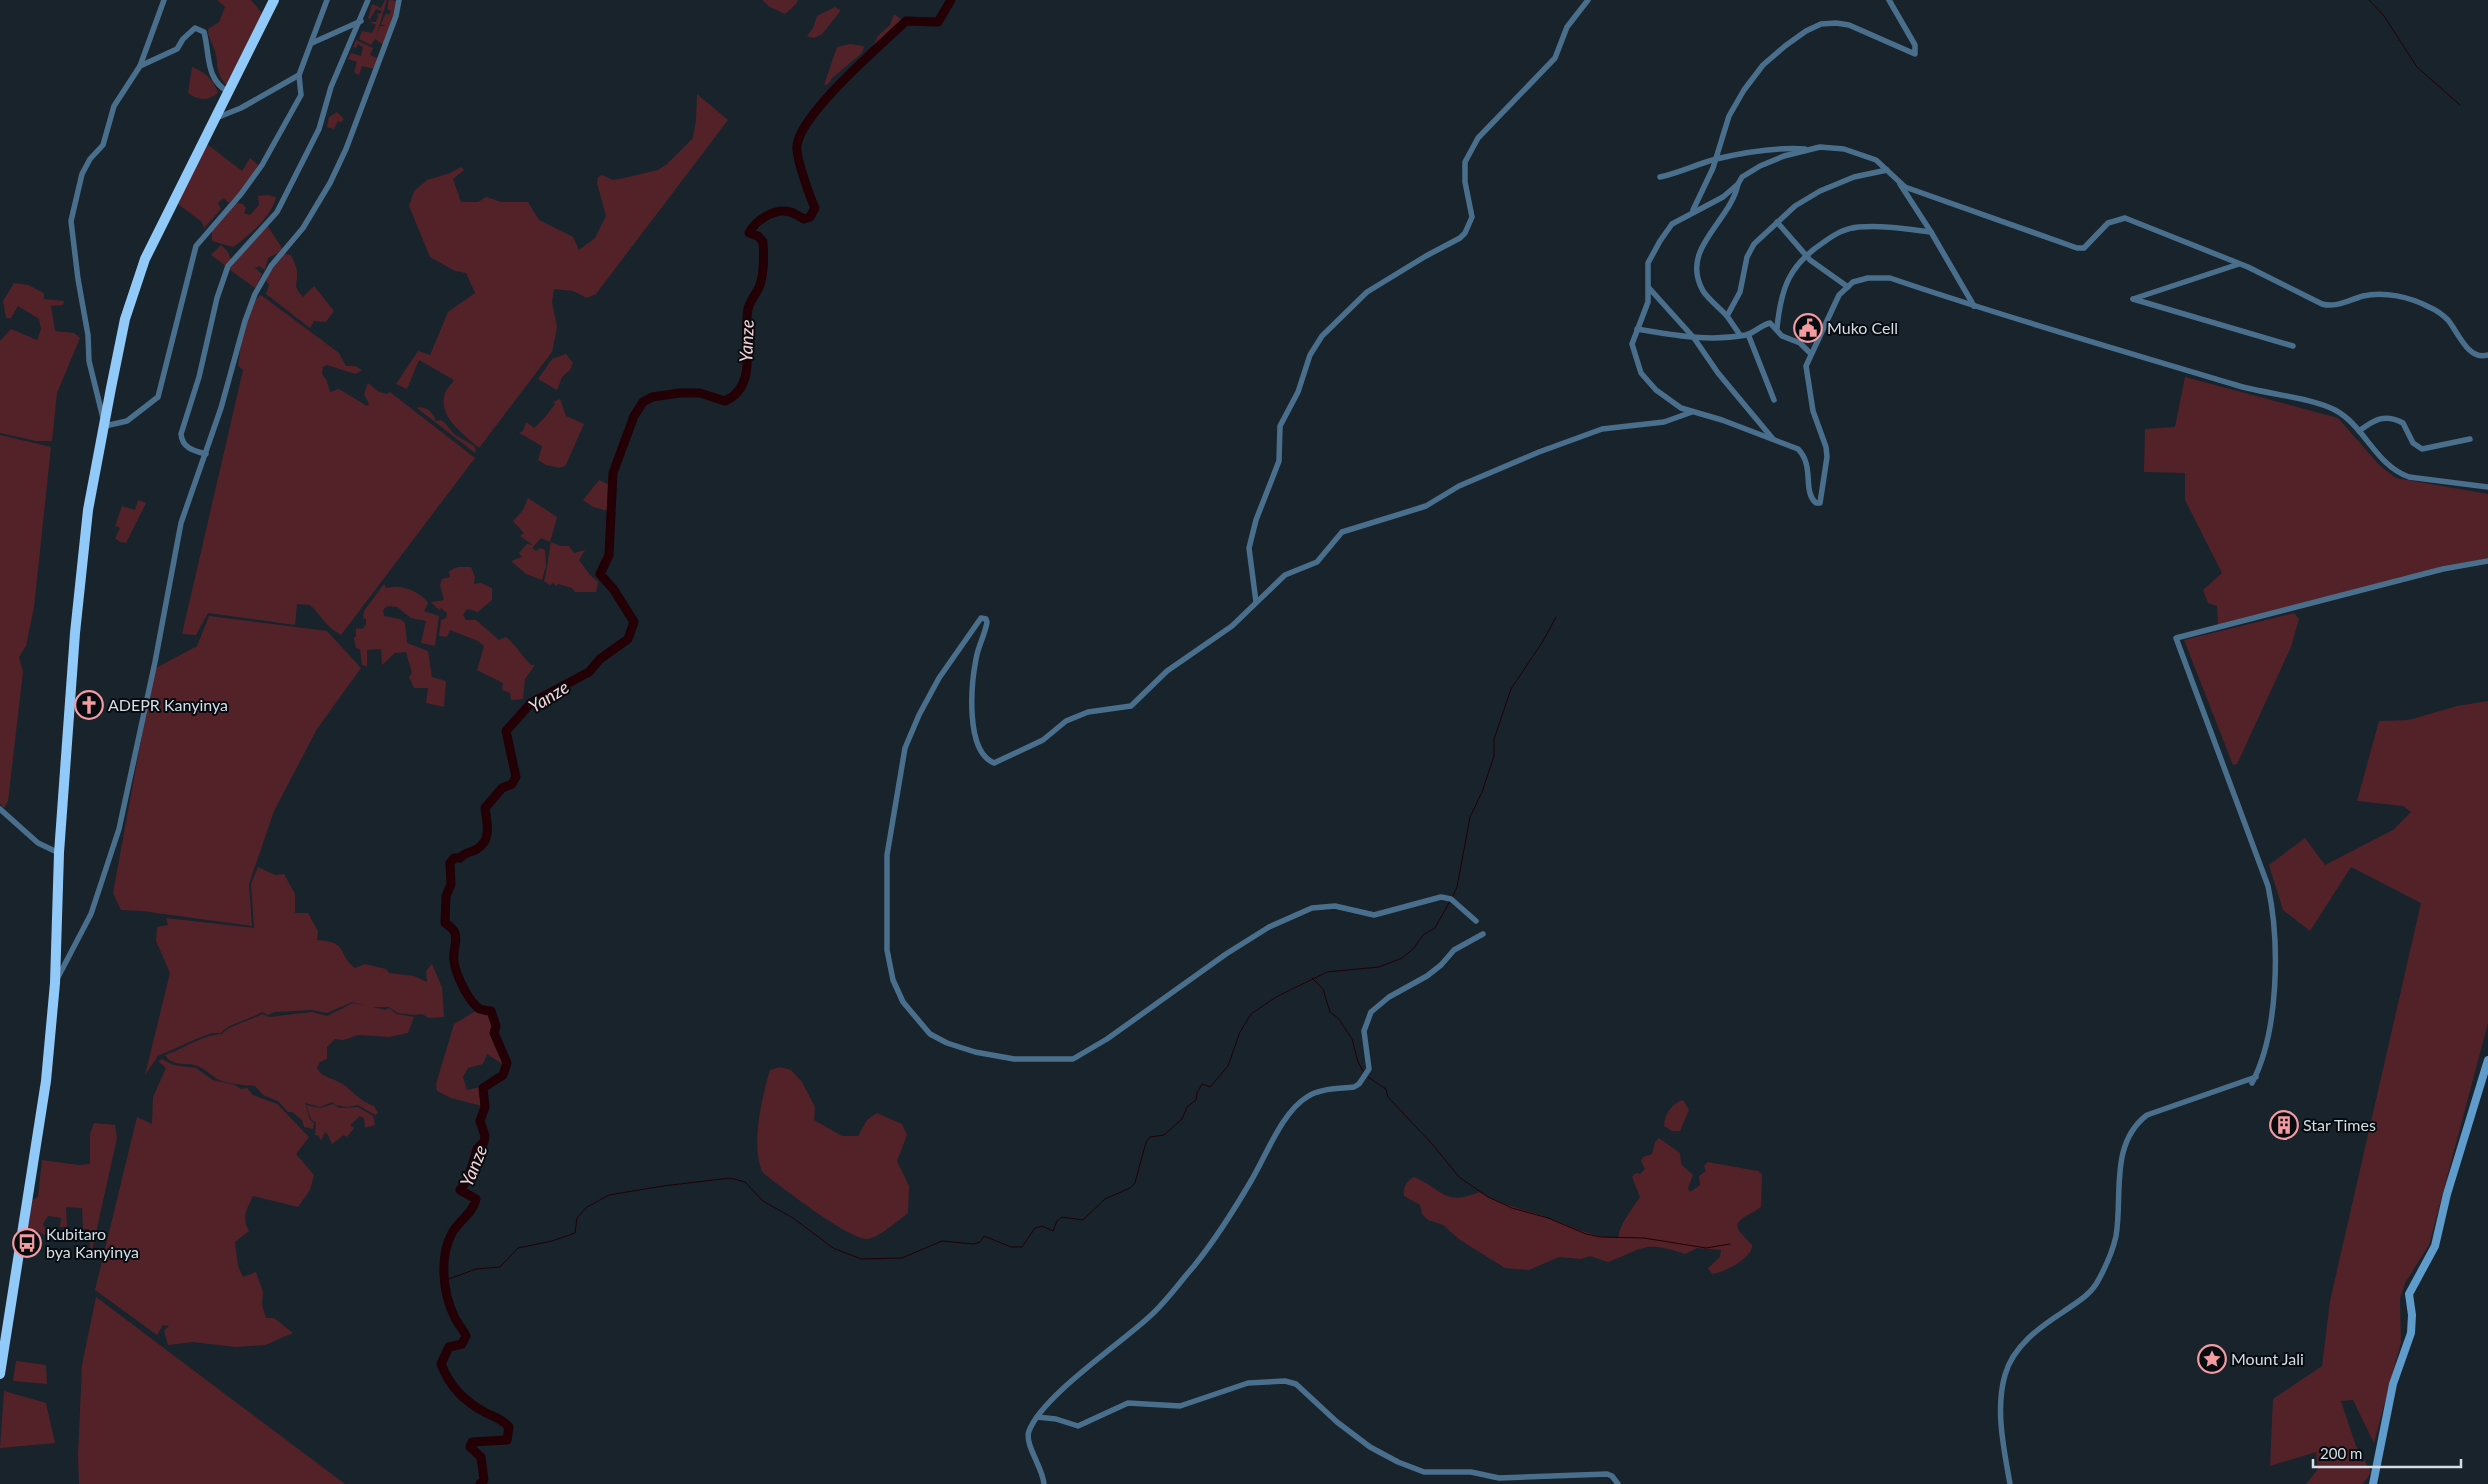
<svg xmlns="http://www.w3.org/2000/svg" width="2488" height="1484" viewBox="0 0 2488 1484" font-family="Lato,sans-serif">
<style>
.green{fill:#532228}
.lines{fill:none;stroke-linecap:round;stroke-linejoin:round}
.stream{stroke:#220005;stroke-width:1}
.river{stroke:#220005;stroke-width:9}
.minor{stroke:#4a6f8d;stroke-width:5.5}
.secondary{stroke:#5f9bcb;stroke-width:8}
.trunk{stroke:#91caf8;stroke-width:10}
.labels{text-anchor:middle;stroke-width:4;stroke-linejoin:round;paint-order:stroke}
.poi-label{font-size:16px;fill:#d6dde4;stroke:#070c10;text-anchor:start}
.water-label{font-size:18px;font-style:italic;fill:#fad2d4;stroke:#070c10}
</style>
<rect width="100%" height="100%" fill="#18232c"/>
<!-- green -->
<g class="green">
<path d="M217 0H251L262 13 226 85C213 68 220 64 214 48 211 40 208 38 208 29L219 22 225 7Z"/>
<polygon points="385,0 387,0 376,36 380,26 386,26 381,24 386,13 389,15 391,11 387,9 389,0 398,1 384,45 375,39 371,45 359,39 362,31 372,33 376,25 370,22 376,22 378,17 377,13 380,14 382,11 376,9 370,19 368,18 372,4 381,8"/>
<polygon points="762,0 798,0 796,4 785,14 770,7"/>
<polygon points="835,7 840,10 839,13 822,34 814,38 807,36 813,28 817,16"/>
<polygon points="894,14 905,22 876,49 872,48 878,36 890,25"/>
<polygon points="356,40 373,48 370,55 379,59 375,69 362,66 359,75 354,72 357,62 348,59 351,53 361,56 363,47 358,44 356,48 353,47"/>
<polygon points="850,44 864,46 862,53 832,78 828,84 824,85 837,47"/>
<path d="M192 67C206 73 212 78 218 93 207 102 198 100 188 93Z"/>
<path d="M697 94 728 120 596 294 587 298 573 291 554 289 552 302 557 327 552 352 479 448C464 434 437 417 445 393 446 389 452 384 454 380L419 360 407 389 396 384 418 351 430 355 448 312 475 293 466 273 455 271 430 257 409 206 414 191 427 180 450 173 461 167 464 170 453 179 461 202H478L486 197 502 202H528L539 220 573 237 579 250 595 238 606 216 597 183 598 177 602 175 613 180 624 178 658 170 667 164 693 138 696 120Z"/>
<polygon points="337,112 344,119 341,122 338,121 334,129 327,127 329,117"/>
<polygon points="207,144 242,171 250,158 258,165 243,188 229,203 223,198 218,203 221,209 204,228 202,222 175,202"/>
<path d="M268 195 276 197C271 218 250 234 233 247L212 241V228L236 203 243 204 246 208 244 213 250 215 259 205 258 196Z"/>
<polygon points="267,225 282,248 278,253 268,258 265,270 259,266 255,268 262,274 255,288 229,269"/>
<polygon points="221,245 228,252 231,260 226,266 211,255"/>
<path d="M284 254 291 255C293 260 298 268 297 275 297 287 293 286 303 297L314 286 334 311 326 322 314 321 310 328 266 294 269 285 265 279Z"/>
<polygon points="14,283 28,285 44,293 44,299 64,301 63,305 51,306 55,331 74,333 80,338 57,393 52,441 36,441 0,433 0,341 11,329 37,340 41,329 39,319 18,306 11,318 6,318 3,301"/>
<path d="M261 295 339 353 346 366H355L362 370 355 374 327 365 323 367 322 374 327 381 330 392 339 389 367 406 369 404 364 394 368 383 379 392 387 394 390 392 475 458 341 635C326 627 322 616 310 605L297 604 295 625 208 613 196 635 182 634 243 370 238 366C241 348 245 304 261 295Z"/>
<polygon points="566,354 573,363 570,370 562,377 557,390 538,379 552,359"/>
<polygon points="2185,377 2338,418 2379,465 2396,478 2488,494 2488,558 2218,625 2217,606 2208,603 2203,590 2222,573 2185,500 2185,473 2144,472 2145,429 2175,427"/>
<path d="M560 399 566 416 584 424 568 460 565 466 560 468 546 465 538 460 542 446 519 433 523 431 526 422 534 428C542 421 549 413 555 404L553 402Z"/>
<path d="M417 408C427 406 432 412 436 421L441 420 445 423 454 434 474 446 476 450 475 453Z"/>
<polygon points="0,435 51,447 34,607 26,646 19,657 23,672 8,801 4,808 0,804"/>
<polygon points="599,480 611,486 612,512 593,507 583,500"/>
<polygon points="528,498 557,517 550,542 541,538 532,548 536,551 540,548 545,550 546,566 542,580 526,574 511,561 522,557 519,553 527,544 533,545 520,536 524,533 513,521 523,510"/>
<polygon points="138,500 146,503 126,543 120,542 115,538 120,528 115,526 122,506 135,510"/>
<path d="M551 542 560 546H569L574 553 585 550 579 560 590 575 598 582 596 592H575L572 588 558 584 556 586 553 583 550 585 544 581C548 567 548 555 551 542Z"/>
<path d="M458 567H471L475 577 474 584 481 583 492 588V600L478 612 467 609 463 615 466 620H476L499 640 506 637C515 644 523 657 531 665H535L525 679 523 699 511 700 510 693 502 690 503 683 477 670 484 646 478 641 450 630 447 637 439 636 441 620 446 618 447 613 441 608 439 610 431 602 444 600 440 585 442 579 450 577 449 571Z"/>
<path d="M384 584 386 588C389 588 391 587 393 587 404 585 423 594 428 603L424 611 439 616 435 646 421 643 426 621 411 618 397 607 387 606 383 610 384 616 400 619 405 623 407 643 428 651 432 677 446 681 444 707 426 703 428 688H414L409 677 412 673 406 652 395 653 382 665 381 649 367 650V666L362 665 360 649 356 648 354 638 356 636V628L362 629 366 625V619L363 618 364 611Z"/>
<polygon points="2294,613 2299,619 2291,647 2237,764 2233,765 2184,640"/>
<polygon points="209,616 327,631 361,668 317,729 274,811 249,884 252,926 142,911 121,910 113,893 154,669 197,646"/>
<polygon points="2488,701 2488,1023 2429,1245 2405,1283 2400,1299 2401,1342 2374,1443 2353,1400 2341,1401 2356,1446 2371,1472 2363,1484 2306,1484 2318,1469 2316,1452 2270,1466 2273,1399 2322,1366 2330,1301 2421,903 2351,867 2310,931 2283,910 2269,865 2305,838 2325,865 2393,830 2411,812 2403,806 2357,801 2379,721 2409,720 2457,706"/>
<path d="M258 867 275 875 284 874 295 894V913H308L318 931 317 940C350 942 337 955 355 968L365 964 386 969 389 973 414 976 427 982 426 971 432 964 442 987 444 1017 429 1018 422 1014 414 1015 398 1013 389 1007H373L385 1010 389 1008 397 1014 414 1017 408 1033 389 1037 358 1035 343 1040 335 1039 327 1047V1059L320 1062 317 1068C321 1077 332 1078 341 1083 354 1091 357 1100 374 1106L378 1113 375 1115 358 1105 347 1107 335 1105 333 1102 320 1107 305 1103 310 1120 314 1123 313 1129 304 1127 302 1120 292 1112H288L278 1101 263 1095 255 1086C245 1085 226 1084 217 1079 211 1075 204 1068 197 1066 187 1062 172 1067 165 1055 184 1049 201 1035 222 1034 229 1025 250 1021 262 1014L269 1017 312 1012 327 1016 353 1003 366 1006 352 1002 327 1013 312 1010 275 1012 268 1015 262 1012C251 1019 227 1024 221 1033H212L196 1039 158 1056 145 1075 170 973 156 941 157 927 168 925 166 918 254 928 251 884Z"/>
<polygon points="474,1012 487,1014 493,1026 490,1035 498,1048 504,1065 487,1054 483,1064 468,1068 463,1077 467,1090 480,1087 482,1106 451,1098 437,1091 436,1084 454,1024"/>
<path d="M162 1059 173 1065 196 1068 213 1080 235 1085 241 1089 247 1088 253 1095 277 1104 309 1137 296 1154 314 1175 310 1190 298 1207 253 1196C247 1208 241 1219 249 1231L235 1242 238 1266 243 1277 256 1272 263 1292 262 1305 266 1318H274L293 1333 265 1345 236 1347 193 1342 168 1345 164 1331 169 1326 163 1325 157 1335 95 1290 137 1117 152 1124 153 1097 166 1068 158 1061Z"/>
<path d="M780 1067 791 1070 802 1082 815 1107 814 1120 842 1136H858L867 1120 877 1113 902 1124 907 1135 897 1161 909 1186 908 1213C899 1220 876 1240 866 1239 844 1236 783 1188 763 1173 750 1147 762 1097 770 1070Z"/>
<path d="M1683 1100 1689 1110 1680 1131H1672L1664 1126C1664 1115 1672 1103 1683 1100Z"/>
<polygon points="333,1104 339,1108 358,1107 373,1116 375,1125 365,1128 364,1118 360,1116 350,1125 354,1128 347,1137 344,1135 332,1144 328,1135 325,1132 321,1141 319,1136 315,1135 316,1123 311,1119 306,1105 320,1108"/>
<polygon points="94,1123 115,1125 117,1138 91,1255 89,1229 83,1229 82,1208 66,1207 67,1227 60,1227 61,1218 48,1216 43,1224 46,1230 45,1235 36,1230 33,1239 25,1235 32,1200 38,1197 42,1160 79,1165 90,1164 90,1134"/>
<path d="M1659 1138 1680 1153 1681 1164 1693 1175 1688 1188 1690 1192 1700 1185 1699 1176 1706 1171 1704 1166 1708 1162 1758 1171 1762 1174 1761 1207C1753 1214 1742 1215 1737 1225L1739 1231 1752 1245C1753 1258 1723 1273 1712 1274L1708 1268 1720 1257 1721 1250 1697 1248 1685 1254C1644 1240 1645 1248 1608 1262L1590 1256 1581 1259 1559 1257 1529 1270 1505 1268 1460 1240 1443 1225 1428 1220 1422 1214 1420 1205 1404 1196C1403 1187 1406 1181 1414 1177 1443 1189 1444 1207 1479 1192 1505 1207 1522 1208 1548 1218 1575 1227 1588 1237 1618 1238 1620 1224 1631 1210 1640 1197L1632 1177 1636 1173 1640 1174 1645 1169 1641 1161 1643 1157 1652 1154 1655 1142Z"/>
<polygon points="96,1297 345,1484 79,1484 78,1455 82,1365"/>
<polygon points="16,1361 46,1365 47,1384 13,1381"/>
<polygon points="4,1391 46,1403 55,1443 0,1448"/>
</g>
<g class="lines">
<!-- stream -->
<g class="stream">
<polyline points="2369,0 2384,16 2417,67 2460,105"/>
<polyline points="1452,898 1457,887 1470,817 1482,792 1494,756 1494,739 1511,689 1543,641 1556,617"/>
<polyline points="1312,978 1323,989 1330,1012 1338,1018 1352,1039 1358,1062 1363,1071"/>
<polyline points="1368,1077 1386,1089 1388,1097 1433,1145 1459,1177 1488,1197 1512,1208 1548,1218 1586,1234 1601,1237 1644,1238 1706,1248 1730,1244"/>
<polyline points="444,1279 449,1279 476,1269 500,1267 518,1248 552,1241 575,1233 577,1218 587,1207 609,1195 663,1186 730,1178 745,1182 763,1201 793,1218 833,1248 861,1259 902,1258 942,1241 974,1244 980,1242 984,1236 1011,1247 1022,1247 1035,1228 1042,1226 1053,1231 1057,1221 1062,1217 1083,1220 1105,1199 1130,1188 1135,1183 1146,1142 1150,1137 1164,1135 1182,1119 1187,1107 1196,1100 1197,1093 1202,1084 1210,1087 1228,1066 1240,1032 1251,1014 1276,997 1327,972 1379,967 1402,958 1413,949 1423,935 1435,928 1450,901"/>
</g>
<!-- river -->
<path class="river" d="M480 1484 484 1480 481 1457 470 1447 472 1442 507 1440 509 1427C502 1419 495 1417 486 1413 464 1401 450 1387 441 1364L449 1347 462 1344 466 1336C463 1329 457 1323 454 1316 443 1293 439 1257 452 1233 458 1221 473 1214 476 1199L460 1190 468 1179 477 1149 484 1142 485 1136 480 1121 485 1107 483 1088 503 1075 507 1063 494 1033 496 1026 491 1011C488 1011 483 1010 480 1009 469 1003 455 973 454 961 452 951 459 940 454 931 452 928 448 925 445 923L446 896 451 884 450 863 454 858H460C465 852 470 853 477 849 492 840 487 823 485 808L502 788 512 784 516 777 506 731 531 703 589 672 600 659 628 639 634 622 614 590 600 574 609 555 613 473 634 416 643 402 652 397 680 393H700L725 401C760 386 742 339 748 309 750 300 757 293 760 285 764 272 764 255 763 242L758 236 749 233C755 221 775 207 790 212 795 213 799 217 804 219L810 217 815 208C810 197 795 156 797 145 802 112 880 46 906 21L938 22 951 0"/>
<!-- minor -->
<g class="minor">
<polyline points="164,0 140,66 114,106 103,145 90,159 82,174 71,221 78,279 88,335 89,361 105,426 127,421 158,397 196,246 241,194 262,165 301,95 299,75 327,0"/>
<polyline points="312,43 361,21"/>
<path d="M140 66 177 49 183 39 195 28 204 32C210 55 205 78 228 92"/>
<polyline points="216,118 241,108 299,75"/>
<path d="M1660 177C1679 173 1697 164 1716 159 1745 152 1776 147 1805 149"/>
<polyline points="1900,184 1931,232 1974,306"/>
<polyline points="1693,210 1713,168 1729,116 1744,90 1763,65 1785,46 1806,31 1821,24 1836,23 1849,25 1915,54 1915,45 1889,0"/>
<polyline points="1777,222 1810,260 1848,287"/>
<polyline points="1649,288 1694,338 1718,373 1773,439"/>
<polyline points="2133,299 2293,346"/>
<polyline points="2133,299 2239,264"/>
<path d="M1727 316C1720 308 1709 300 1703 291 1679 248 1730 223 1738 184"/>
<path d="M1777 328C1781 288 1789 265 1824 242 1835 234 1845 228 1859 227 1883 225 1907 229 1931 232"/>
<path d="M1637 329C1674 335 1708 342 1746 335 1754 333 1761 325 1770 323L1782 336 1800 343 1811 354"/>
<polyline points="1748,334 1774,400"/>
<polyline points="1740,335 1727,316 1740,292 1747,257 1754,244 1795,206 1820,191 1854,177 1887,170"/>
<path d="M2488 355C2468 361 2458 332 2448 320 2443 315 2436 310 2429 307 2410 297 2384 291 2363 296 2349 300 2336 308 2322 304L2248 267 2125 218 2108 223 2084 248H2077L1905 187 1876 160 1844 149 1820 147 1784 156 1760 166 1742 177 1738 184 1723 197 1672 224 1660 241 1648 263V302L1632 344 1641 373 1656 390 1681 408 1722 420 1798 449C1815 466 1802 491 1816 503H1820L1827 457 1826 447 1813 411 1806 366 1839 295 1853 282 1868 278H1890C2004 317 2120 350 2236 385 2264 394 2310 397 2335 410 2365 426 2375 465 2409 477L2488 487"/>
<path d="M2359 431C2374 420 2384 413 2403 423L2413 443 2422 449 2470 439"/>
<path d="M206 454C194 451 182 448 181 434L199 377 217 298 228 266 277 212 319 129 331 87 368 0"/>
<polyline points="1256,602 1249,548 1256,520 1279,461 1280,426 1298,392 1310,355 1322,336 1367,292 1426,256 1460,238 1465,233 1472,217 1465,182 1465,162 1478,138 1555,58 1567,27 1588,0"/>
<polyline points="0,809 38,843 59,853"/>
<path d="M1476 921 1451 899 1441 897 1374 915 1335 906 1312 908 1269 927 1226 954 1107 1039 1073 1059H1014L975 1052 947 1043 930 1034 903 1002 893 980 887 950V855L905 748 919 715 939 678 981 618 986 619 987 622C985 635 978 646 976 659 971 685 965 751 994 763L1043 740 1066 721 1088 712 1131 706 1167 671 1232 626 1285 575 1317 562 1342 532 1426 506 1459 486 1539 452 1602 429 1664 422 1692 412"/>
<polyline points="56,981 91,914 119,829 155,662 181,523 221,408 245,321 255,294 271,266 303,228 330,183 346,149 396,16 399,0"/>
<path d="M2252 1083C2279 1032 2280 942 2268 886L2176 638 2443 569 2488 561"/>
<polyline points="1037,1417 1056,1419 1078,1426 1128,1403 1180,1406 1248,1383 1285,1381 1296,1384 1337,1422 1370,1447 1398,1462 1424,1472 1471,1472 1499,1478 1607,1474 1612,1476 1618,1484"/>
<path d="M1044 1484C1043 1468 1024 1444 1029 1431 1042 1396 1120 1344 1149 1317 1166 1302 1179 1283 1194 1266 1215 1240 1234 1210 1251 1181 1266 1156 1282 1112 1307 1097 1320 1088 1339 1089 1354 1087L1359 1084 1369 1069 1364 1031 1371 1012 1389 997 1427 976 1441 965 1454 950 1483 934"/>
<path d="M2010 1484C2004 1449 1995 1410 2005 1375 2013 1346 2040 1327 2063 1312 2077 1302 2091 1295 2099 1279 2106 1266 2113 1250 2116 1236 2123 1196 2109 1144 2147 1115L2256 1077"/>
</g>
<!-- secondary -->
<polyline class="secondary" points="2373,1484 2393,1384 2411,1333 2412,1315 2409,1294 2435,1246 2447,1194 2488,1060"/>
<!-- trunk -->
<polyline class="trunk" points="0,1374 46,1081 55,983 59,853 75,633 88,510 111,388 125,319 145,259 274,0"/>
</g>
<!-- icons -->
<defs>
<symbol id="civic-ring" viewBox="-11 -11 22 22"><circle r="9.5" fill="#070c10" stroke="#f49aa1" stroke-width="1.5"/><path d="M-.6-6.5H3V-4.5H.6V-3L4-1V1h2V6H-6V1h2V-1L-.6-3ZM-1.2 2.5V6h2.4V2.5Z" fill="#f49aa1"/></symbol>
<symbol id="church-ring" viewBox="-11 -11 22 22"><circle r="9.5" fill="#070c10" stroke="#f49aa1" stroke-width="1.5"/><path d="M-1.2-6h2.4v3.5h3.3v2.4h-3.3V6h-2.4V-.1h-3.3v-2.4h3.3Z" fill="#f49aa1"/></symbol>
<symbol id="building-ring" viewBox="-11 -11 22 22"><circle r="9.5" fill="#070c10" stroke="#f49aa1" stroke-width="1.5"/><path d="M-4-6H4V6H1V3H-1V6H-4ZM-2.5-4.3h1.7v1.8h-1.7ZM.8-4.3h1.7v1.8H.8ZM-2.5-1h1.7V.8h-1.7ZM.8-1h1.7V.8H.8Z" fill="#f49aa1"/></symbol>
<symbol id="bus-ring" viewBox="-11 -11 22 22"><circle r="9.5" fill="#070c10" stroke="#f49aa1" stroke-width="1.5"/><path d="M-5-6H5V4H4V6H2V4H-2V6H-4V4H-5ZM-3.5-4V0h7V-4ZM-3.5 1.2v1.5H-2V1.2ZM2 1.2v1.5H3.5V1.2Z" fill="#f49aa1"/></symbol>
<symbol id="sight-ring" viewBox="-11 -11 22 22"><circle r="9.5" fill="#070c10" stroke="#f49aa1" stroke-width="1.5"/><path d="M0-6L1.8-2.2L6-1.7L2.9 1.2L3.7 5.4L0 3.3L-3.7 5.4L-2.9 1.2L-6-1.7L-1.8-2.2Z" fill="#f49aa1"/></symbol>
</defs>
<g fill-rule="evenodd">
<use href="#civic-ring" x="1792" y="312" width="32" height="32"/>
<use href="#church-ring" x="73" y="689" width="32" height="32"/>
<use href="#building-ring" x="2268" y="1109" width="32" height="32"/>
<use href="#bus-ring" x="11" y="1227" width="32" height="32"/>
<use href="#sight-ring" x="2196" y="1343" width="32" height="32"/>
</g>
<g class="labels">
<!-- poi labels -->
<g class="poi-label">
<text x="1827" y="334">Muko Cell</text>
<text x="108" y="711">ADEPR Kanyinya</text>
<text x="2303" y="1131">Star Times</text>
<text x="46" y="1240">Kubitaro<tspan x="46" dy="18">bya Kanyinya</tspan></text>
<text x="2231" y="1365">Mount Jali</text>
</g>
<!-- water labels -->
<g class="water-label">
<text transform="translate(747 341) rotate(-88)" y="6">Yanze</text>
<text transform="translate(549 697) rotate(-32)" y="6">Yanze</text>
<text transform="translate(474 1166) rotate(-68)" y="6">Yanze</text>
</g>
</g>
<!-- scale -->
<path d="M2313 1459v8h148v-8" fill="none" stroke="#d6dde4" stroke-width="2.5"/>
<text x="2320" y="1459" font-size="15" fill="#d6dde4" stroke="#070c10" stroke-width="4" paint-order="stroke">200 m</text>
</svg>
